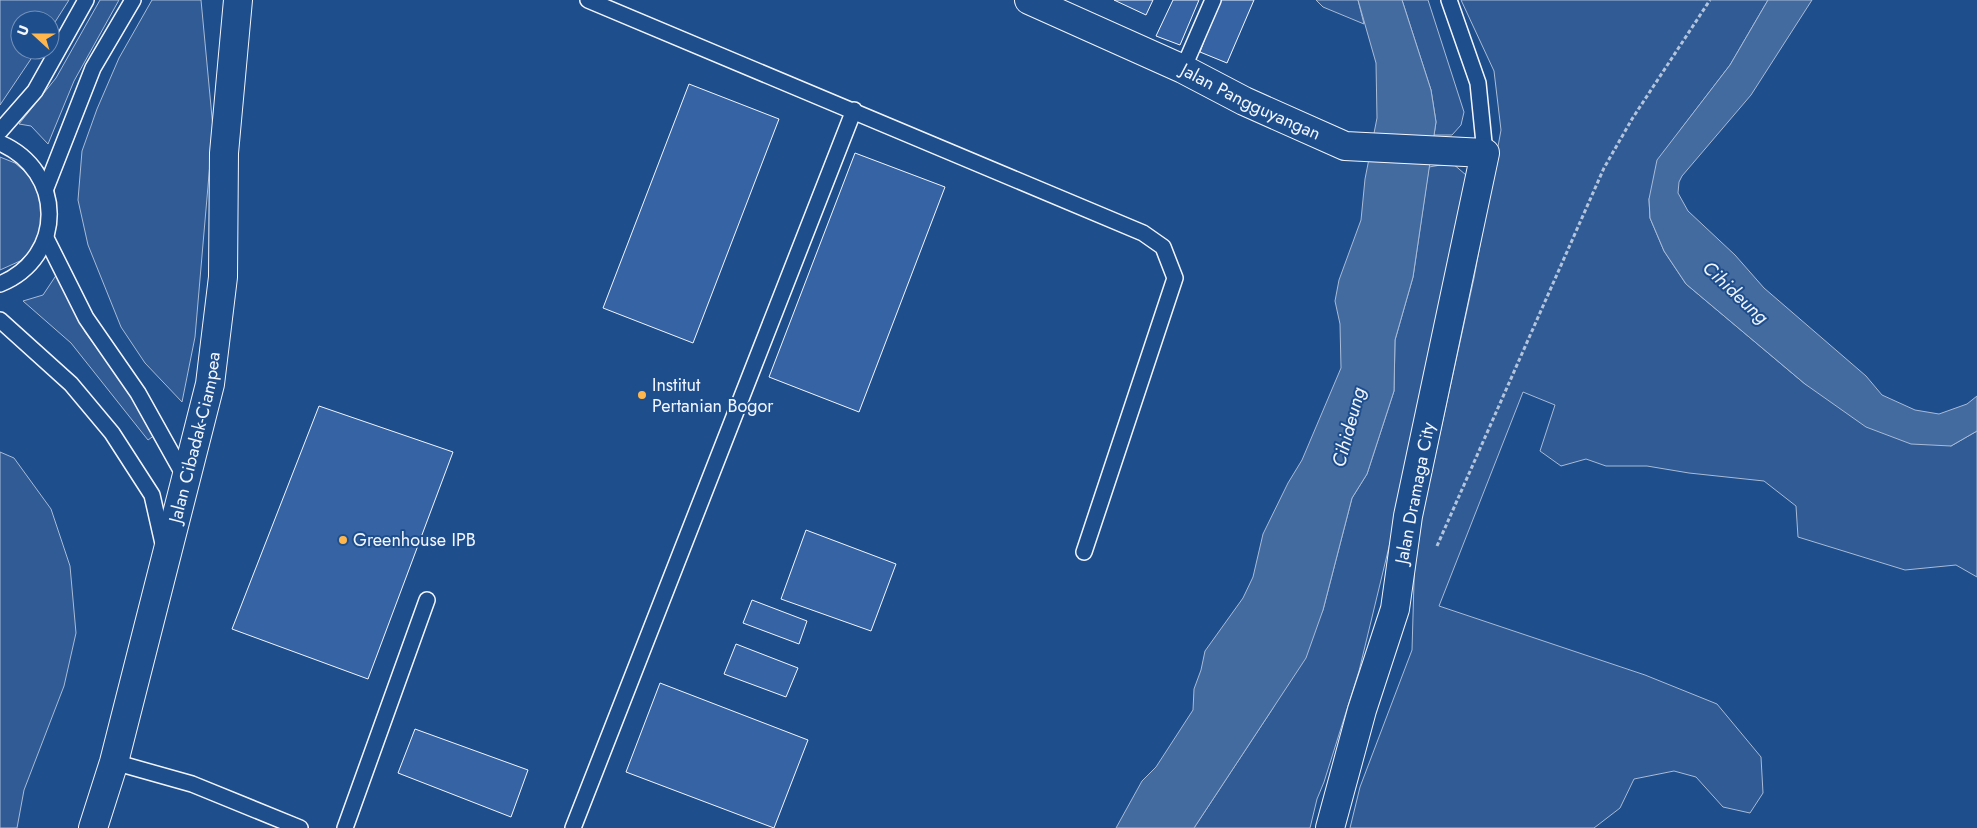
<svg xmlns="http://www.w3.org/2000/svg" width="1977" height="828" viewBox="0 0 1977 828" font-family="Jost,sans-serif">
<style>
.built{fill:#305b95;stroke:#a8bbd7}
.water{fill:#446ba0;stroke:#a8bbd7}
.building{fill:#3563a3;stroke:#f2f6ff}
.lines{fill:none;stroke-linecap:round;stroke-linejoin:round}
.lane-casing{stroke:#f2f6ff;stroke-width:18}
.street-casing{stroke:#f2f6ff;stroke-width:30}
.highway-casing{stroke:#f2f6ff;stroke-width:30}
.path{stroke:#b3c4dc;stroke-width:3;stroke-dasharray:4 2.5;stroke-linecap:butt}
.lane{stroke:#1f4e8c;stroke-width:15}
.street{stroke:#1f4e8c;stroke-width:28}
.highway{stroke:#1f4e8c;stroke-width:28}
.poi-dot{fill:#ffb74d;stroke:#1f4e8c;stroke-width:2}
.labels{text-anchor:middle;stroke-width:4;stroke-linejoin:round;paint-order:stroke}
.street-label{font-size:18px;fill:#f2f6ff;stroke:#1f4e8c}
.poi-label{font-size:18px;fill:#f2f6ff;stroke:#1f4e8c;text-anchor:start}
.water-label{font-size:19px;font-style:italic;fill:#f2f6ff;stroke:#1f4e8c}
</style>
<rect width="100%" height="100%" fill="#1f4e8c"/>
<!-- built -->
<g class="built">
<polygon points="0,0 69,0 50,30 50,20 20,20 20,50 37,50 0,105"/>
<polygon points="100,0 119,0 74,81 48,144 31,126 19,124 56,78"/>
<polygon points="152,0 201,0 213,128 195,337 182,402 145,363 121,327 88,245 78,200 82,151 97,109 119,58"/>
<polygon points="1316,0 1358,0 1364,24 1323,7"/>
<polygon points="1402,0 1428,0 1464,112 1461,125 1452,135 1434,135 1436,122 1431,90"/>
<polygon points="1461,0 1768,0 1730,65 1681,129 1649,199 1650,218 1664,251 1686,284 1805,384 1951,446 1977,431 1977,577 1956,565 1905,570 1798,537 1796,506 1764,481 1689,473 1647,466 1606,466 1586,459 1561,466 1540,451 1555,405 1523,392 1439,606 1645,675 1717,704 1761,757 1763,793 1750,813 1723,807 1696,777 1674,771 1634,779 1620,808 1594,828 1350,828 1360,787 1412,650 1415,548 1474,278 1501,130 1494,71"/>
<polygon points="0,157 15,163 29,175 39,191 43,209 42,229 34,247 20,261 0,270"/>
<polygon points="1452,163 1466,175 1467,195 1410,460 1359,671 1324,782 1317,799 1310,828 1194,828 1273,708 1323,610 1352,498 1367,474 1394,391 1395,340 1413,277 1429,167"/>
<polygon points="57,274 85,332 159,432 148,440 71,343 23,301 43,295"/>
<polygon points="0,452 14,458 51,509 70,566 76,633 64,686 24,790 17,828 0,828"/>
</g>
<!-- water -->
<g class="water">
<polygon points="1358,0 1402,0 1431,90 1436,122 1413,277 1395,340 1394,391 1367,474 1352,498 1323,610 1306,658 1194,828 1116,828 1142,781 1156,767 1193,710 1194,689 1201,670 1205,651 1243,598 1253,577 1263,534 1288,483 1302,460 1341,368 1340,324 1335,301 1339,280 1361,220 1365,179 1377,118 1376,63"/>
<polygon points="1768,0 1812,0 1751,95 1682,176 1679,182 1678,193 1688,211 1735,255 1764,288 1866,376 1882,395 1915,410 1939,414 1967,404 1977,396 1977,431 1951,446 1911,444 1866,427 1805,384 1686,284 1664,251 1650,218 1649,199 1657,160 1730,65"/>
</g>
<!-- building -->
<g class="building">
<polygon points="1114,0 1153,0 1146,15"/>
<polygon points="1173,0 1199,0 1180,45 1156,36"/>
<polygon points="1219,0 1254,0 1227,63 1200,52"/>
<polygon points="689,84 779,119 693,343 603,308"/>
<polygon points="855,153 945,187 859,412 769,377"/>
<polygon points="319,406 453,452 368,679 232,629"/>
<polygon points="806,530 896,564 871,631 781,599"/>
<polygon points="752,600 807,621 799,644 743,623"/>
<polygon points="736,644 798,668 786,697 724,674"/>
<polygon points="660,683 808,740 774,828 626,772"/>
<polygon points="415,729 528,770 511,817 398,773"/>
</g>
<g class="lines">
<defs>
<g id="lane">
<polyline points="588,0 1143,233 1163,247 1175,278 1084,552"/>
<polyline points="1449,0 1478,83 1485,153"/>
<polyline points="1183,69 1213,0"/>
<polyline points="0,131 35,91 86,0"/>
<path d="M0 143C65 171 66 257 0 284"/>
<polyline points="46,188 93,68 133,0"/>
<polyline points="46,238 86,318 138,393 186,479"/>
<polyline points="0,320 71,384 112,433 152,495 164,548"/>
<polyline points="114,762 192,784 300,828"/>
<polyline points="345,828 427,600"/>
<polyline points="573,828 854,110"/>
</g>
<g id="street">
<path id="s1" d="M1029 0 1183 69 1244 101 1345 146 1485 153 1408 516 1395 609 1362 710 1330 828"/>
</g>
<g id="highway">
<path id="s2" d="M93 828 114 762 210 384 223 277 224 153 238 0"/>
</g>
</defs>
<!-- lane casing -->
<use href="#lane" class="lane-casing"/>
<!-- street casing -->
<use href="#street" class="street-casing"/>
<!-- highway casing -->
<use href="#highway" class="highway-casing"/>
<!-- path -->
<polyline class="path" points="1437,546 1604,168 1632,119 1710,0"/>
<!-- lane -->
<use href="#lane" class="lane"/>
<!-- street -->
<use href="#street" class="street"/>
<!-- highway -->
<use href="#highway" class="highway"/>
</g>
<!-- markers -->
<g class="poi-dot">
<circle cx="642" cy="395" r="5"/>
<circle cx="343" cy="540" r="5"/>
</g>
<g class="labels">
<!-- street labels -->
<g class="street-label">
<text dy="6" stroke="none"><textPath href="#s1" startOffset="244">Jalan Pangguyangan</textPath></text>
<text dy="6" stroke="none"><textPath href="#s2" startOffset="404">Jalan Cibadak-Ciampea</textPath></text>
<text transform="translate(1415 493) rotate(-79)" y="6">Jalan Dramaga City</text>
</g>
<!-- poi labels -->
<g class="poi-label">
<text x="652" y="391">Institut<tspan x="652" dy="21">Pertanian Bogor</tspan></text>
<text x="353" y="546">Greenhouse IPB</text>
</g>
<!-- water labels -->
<g class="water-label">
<text transform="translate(1736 292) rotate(43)" y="7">Cihideung</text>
<text transform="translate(1348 427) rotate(-75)" y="7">Cihideung</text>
</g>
</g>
<!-- north arrow -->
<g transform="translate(35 35) rotate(291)"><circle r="24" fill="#1f4e8c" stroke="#7391ba"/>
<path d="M0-4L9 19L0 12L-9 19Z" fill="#ffb74d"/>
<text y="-8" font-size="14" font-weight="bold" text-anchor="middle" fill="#f2f6ff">U</text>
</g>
</svg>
